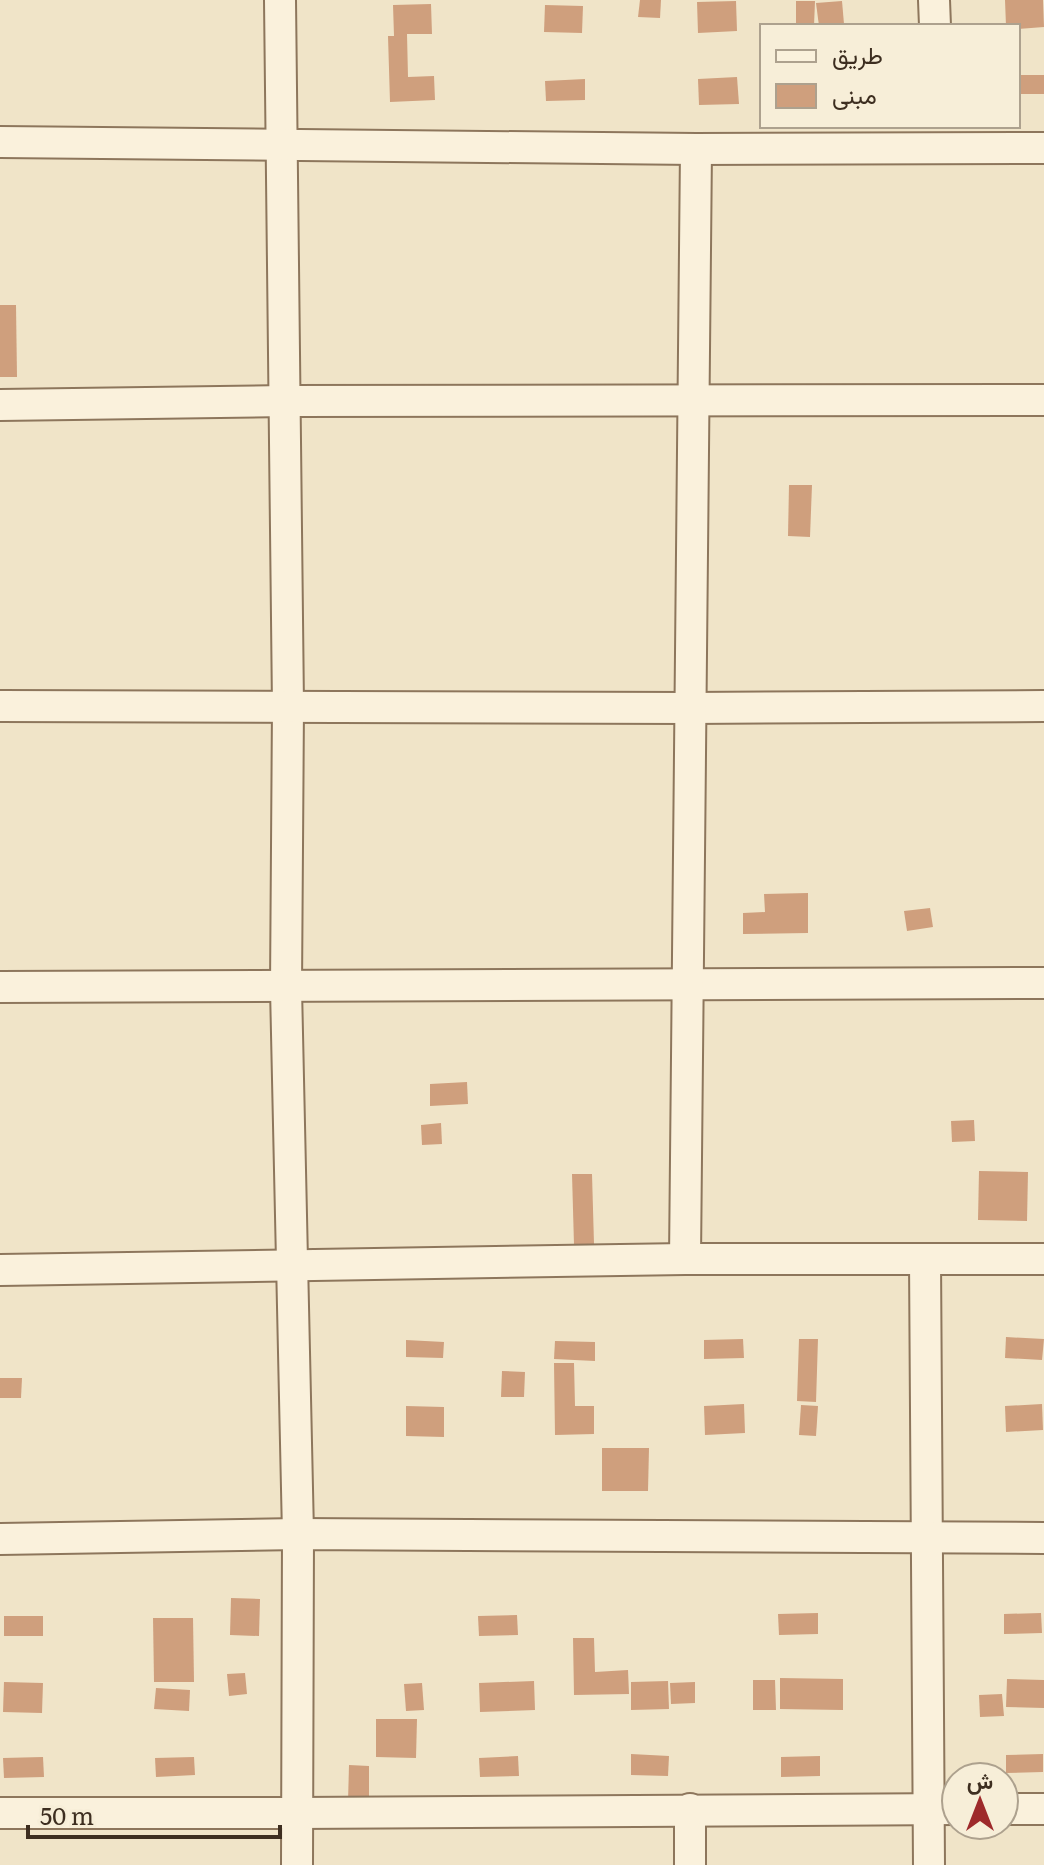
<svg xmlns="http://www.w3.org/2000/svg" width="1044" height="1865" viewBox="0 0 1044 1865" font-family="Literata,Vazirmatn,serif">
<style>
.building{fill:#cf9f7d}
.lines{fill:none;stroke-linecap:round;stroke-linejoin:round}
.minor-casing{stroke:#8d765c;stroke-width:34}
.minor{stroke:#faf1dc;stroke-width:30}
</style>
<rect width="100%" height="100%" fill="#f0e4c8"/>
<!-- building -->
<g class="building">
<polygon points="640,0 661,0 660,18 638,17"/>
<polygon points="1005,0 1043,0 1044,27 1018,29 1018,26 1006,26"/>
<polygon points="736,1 737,31 698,33 697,2"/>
<polygon points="796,1 815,1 814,26 796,26"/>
<polygon points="842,1 844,24 819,26 816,3"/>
<polygon points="431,4 432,34 407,34 408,77 434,76 435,100 390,102 388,36 394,36 393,5"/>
<polygon points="545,5 583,6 582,33 544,32"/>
<rect x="1018" y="75" width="26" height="19"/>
<polygon points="737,77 739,104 699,105 698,79"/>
<polygon points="585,79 585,100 546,101 545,81"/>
<polygon points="0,305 16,305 17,377 0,377"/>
<polygon points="789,485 812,485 810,537 788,536"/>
<polygon points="808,893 808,933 743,934 743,913 765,912 764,894"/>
<polygon points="930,908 933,927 907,931 904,911"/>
<polygon points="467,1082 468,1104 430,1106 430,1084"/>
<polygon points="974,1120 975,1141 952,1142 951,1121"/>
<polygon points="441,1123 442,1144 422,1145 421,1125"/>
<polygon points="979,1171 1028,1172 1027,1221 978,1220"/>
<polygon points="572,1174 592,1174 594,1244 574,1245"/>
<polygon points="1006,1337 1044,1339 1042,1360 1005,1358"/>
<polygon points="743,1339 744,1358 704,1359 704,1340"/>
<polygon points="799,1339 818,1339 816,1402 797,1401"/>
<polygon points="406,1340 444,1342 443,1358 406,1357"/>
<polygon points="555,1341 595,1342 595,1361 554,1359"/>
<polygon points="554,1363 574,1363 575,1406 594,1406 594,1434 555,1435"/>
<polygon points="502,1371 525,1372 524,1397 501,1397"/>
<polygon points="0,1378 22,1378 21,1398 0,1398"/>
<polygon points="744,1404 745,1433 705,1435 704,1406"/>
<polygon points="1042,1404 1043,1430 1006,1432 1005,1406"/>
<polygon points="801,1405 818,1406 816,1436 799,1435"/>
<polygon points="406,1406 444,1407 444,1437 406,1436"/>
<polygon points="602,1448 649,1448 648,1491 602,1491"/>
<polygon points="231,1598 260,1599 259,1636 230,1635"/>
<polygon points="818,1613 818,1634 779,1635 778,1614"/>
<polygon points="1041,1613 1042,1633 1004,1634 1004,1614"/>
<polygon points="517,1615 518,1635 479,1636 478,1616"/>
<rect x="4" y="1616" width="39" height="20"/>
<polygon points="153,1618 193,1618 194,1682 154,1682"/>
<polygon points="573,1638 594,1638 595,1672 628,1670 629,1694 574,1695"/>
<polygon points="245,1673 247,1694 229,1696 227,1674"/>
<polygon points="780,1678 843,1679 843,1710 780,1709"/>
<polygon points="1007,1679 1044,1680 1044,1708 1006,1707"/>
<polygon points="753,1680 775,1680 776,1710 753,1710"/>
<polygon points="534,1681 535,1710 480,1712 479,1683"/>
<polygon points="668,1681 669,1709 631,1710 631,1682"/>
<polygon points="4,1682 43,1683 42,1713 3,1712"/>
<polygon points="695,1682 695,1703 671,1704 670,1683"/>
<polygon points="422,1683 424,1710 406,1711 404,1684"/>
<polygon points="156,1688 190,1690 189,1711 154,1709"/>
<polygon points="1002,1694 1004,1716 980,1717 979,1695"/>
<polygon points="376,1719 417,1719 416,1758 376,1757"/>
<polygon points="631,1754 669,1756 668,1776 631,1775"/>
<polygon points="1043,1754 1043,1772 1006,1773 1006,1755"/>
<polygon points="518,1756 519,1776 480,1777 479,1758"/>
<polygon points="820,1756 820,1776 781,1777 781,1757"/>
<polygon points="43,1757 44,1777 4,1778 3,1758"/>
<polygon points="194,1757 195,1775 156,1777 155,1758"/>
<polygon points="349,1765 369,1766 369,1802 348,1802"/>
</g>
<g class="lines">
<defs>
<g id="minor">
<polyline points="280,0 288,706 286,988 298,1534 297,1865"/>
<polyline points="934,0 935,26"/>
<polyline points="0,142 696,149 1044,148"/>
<polyline points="0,405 285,401 1044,400"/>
<polyline points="0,706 690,708 1044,706"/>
<polyline points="0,987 1044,983"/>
<polyline points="685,1259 696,149"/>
<polyline points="925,1259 929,1865"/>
<polyline points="0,1270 685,1259 1044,1259"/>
<polyline points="0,1539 298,1534 1044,1538"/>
<polyline points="1004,1809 1044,1809"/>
<polyline points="0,1813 297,1813 956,1809"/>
<polyline points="690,1865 690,1809"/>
</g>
</defs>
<!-- minor casing -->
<use href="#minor" class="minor-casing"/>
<!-- minor -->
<use href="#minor" class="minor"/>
</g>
<!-- legend -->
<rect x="760" y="24" width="260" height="104" fill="#f7eed8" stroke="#ada18e" stroke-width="2"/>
<rect x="776" y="50" width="40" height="12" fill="#faf1dc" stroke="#ada18e" stroke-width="2"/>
<text x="832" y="64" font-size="24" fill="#3d2e20">طريق</text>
<rect x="776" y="84" width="40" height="24" fill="#cf9f7d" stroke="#ada18e" stroke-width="2"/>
<text x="832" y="104" font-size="24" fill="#3d2e20">مبنى</text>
<!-- north arrow -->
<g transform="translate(980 1801)"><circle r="38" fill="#f7eed8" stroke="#ada18e" stroke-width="2"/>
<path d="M0-6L14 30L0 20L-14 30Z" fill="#9e2a2b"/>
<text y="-12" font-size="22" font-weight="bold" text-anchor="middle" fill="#3d2e20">ش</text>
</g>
<!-- scale -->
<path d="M28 1825v12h252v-12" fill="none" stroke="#3d2e20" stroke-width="4"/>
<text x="40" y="1825" font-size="24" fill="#3d2e20" stroke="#f7eed8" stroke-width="6" paint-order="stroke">50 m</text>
</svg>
